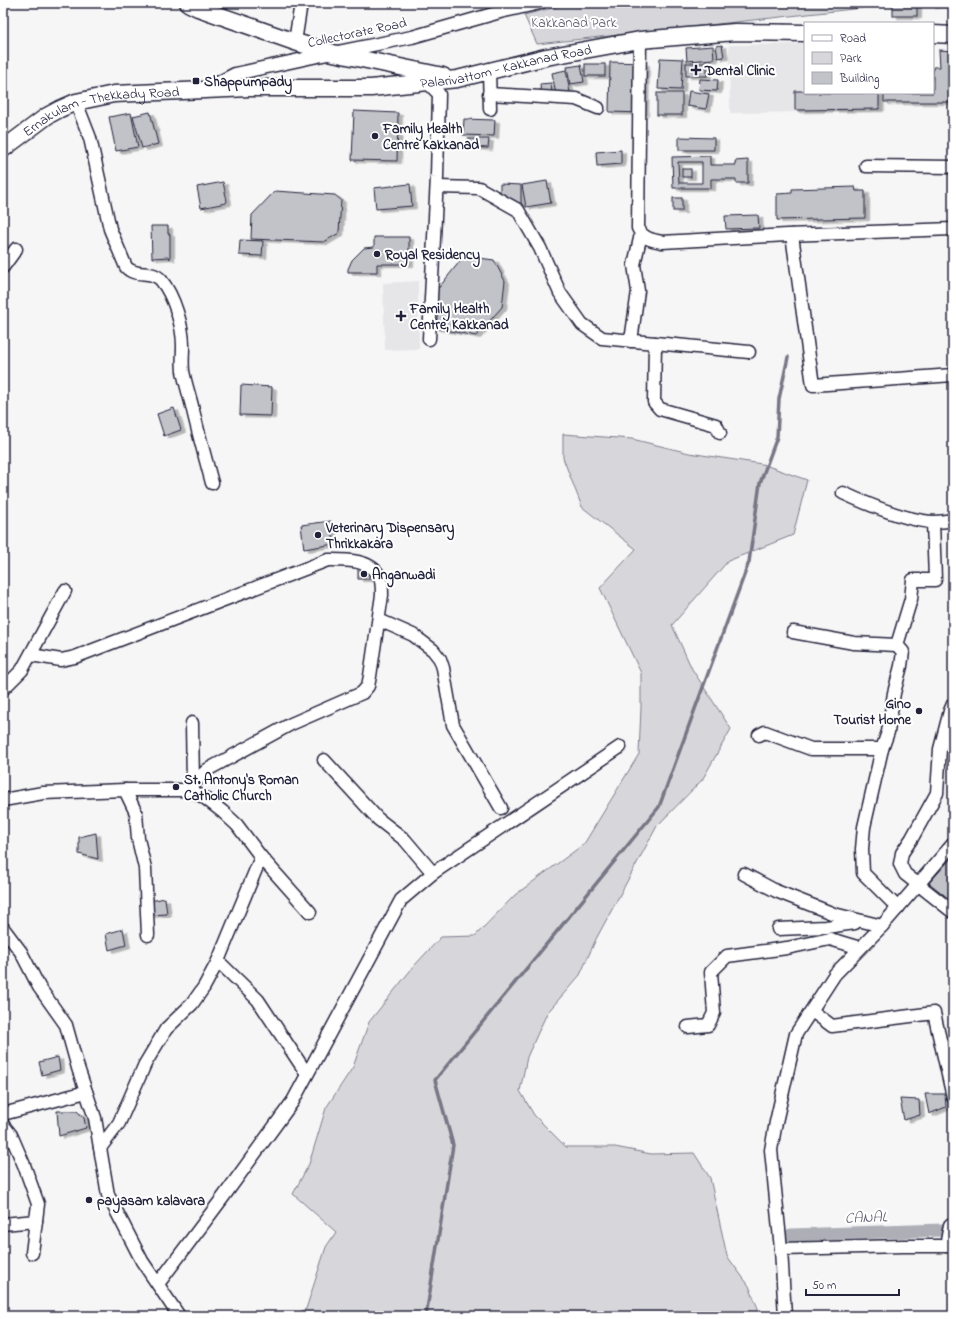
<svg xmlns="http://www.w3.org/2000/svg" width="956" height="1319" viewBox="0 0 956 1319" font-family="'Indie Flower',sans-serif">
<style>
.built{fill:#e6e6e9}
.green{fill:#d7d7db;stroke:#7c7c8b}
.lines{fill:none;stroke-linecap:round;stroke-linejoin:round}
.stream{stroke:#767685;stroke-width:3.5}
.canal{stroke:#aeaeb7;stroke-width:13}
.building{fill:#c2c2c9;stroke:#22223b;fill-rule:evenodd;filter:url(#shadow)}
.minor-casing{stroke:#22223b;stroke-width:15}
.major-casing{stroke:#22223b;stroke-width:19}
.minor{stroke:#fff;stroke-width:12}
.major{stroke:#fff;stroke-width:16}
.poi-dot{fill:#22223b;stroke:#fff;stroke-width:1.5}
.labels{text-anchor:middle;stroke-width:4;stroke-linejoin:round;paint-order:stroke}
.park-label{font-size:14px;fill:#58586b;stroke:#fff}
.street-label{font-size:14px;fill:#22223b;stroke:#fff}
.poi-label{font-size:14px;font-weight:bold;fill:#22223b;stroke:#fff;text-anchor:start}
.water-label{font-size:15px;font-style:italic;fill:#5a5a6d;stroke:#fff}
</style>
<defs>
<filter id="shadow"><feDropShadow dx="4.5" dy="2.5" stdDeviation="0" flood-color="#0004"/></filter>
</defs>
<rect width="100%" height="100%" fill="#f6f6f7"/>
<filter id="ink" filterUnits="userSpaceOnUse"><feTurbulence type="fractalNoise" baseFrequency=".025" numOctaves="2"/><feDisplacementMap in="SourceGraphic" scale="8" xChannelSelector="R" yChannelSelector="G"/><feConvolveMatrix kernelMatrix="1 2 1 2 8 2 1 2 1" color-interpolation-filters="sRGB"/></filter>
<g filter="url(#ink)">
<!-- built -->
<g class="built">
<polygon points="805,44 805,93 886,93 886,111 730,113 729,45"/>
<polygon points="418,281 419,349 385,350 383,283"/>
</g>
<!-- green -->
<g class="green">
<polygon points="573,3 862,3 862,8 537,44 524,15"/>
<polygon points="563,434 632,439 689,453 762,464 807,480 793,535 728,561 672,625 692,669 731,729 702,780 657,826 596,939 580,975 547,1013 527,1057 520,1091 534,1115 566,1147 615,1147 651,1154 694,1153 710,1178 727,1256 749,1286 761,1316 292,1316 306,1309 326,1247 336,1232 293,1194 309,1164 326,1108 353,1067 369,1022 414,966 441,937 475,936 515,895 584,844 639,754 641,707 641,673 600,588 636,549 582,507 563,458"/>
</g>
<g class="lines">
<!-- stream -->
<polyline class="stream" points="426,1316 453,1145 435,1080 659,807 749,562 760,483 777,437 779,399 788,357"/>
<!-- canal -->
<polyline class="canal" points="791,1235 942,1230"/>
</g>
<!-- building -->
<g class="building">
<rect x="893" y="3" width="24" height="13"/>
<polygon points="930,3 953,3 953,4 931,6"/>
<polygon points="722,45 724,57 718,58 716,46"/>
<polygon points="713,46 714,59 687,61 686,48"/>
<polygon points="939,50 953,51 953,102 884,102 884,93 933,93 933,67 940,67"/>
<polygon points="660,58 683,59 681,90 658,89"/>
<polygon points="610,62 645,63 644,113 609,112"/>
<rect x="686" y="63" width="21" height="13"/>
<rect x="585" y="64" width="20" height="12"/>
<polygon points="581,65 584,82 570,84 567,67"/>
<polygon points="566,70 570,93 556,95 552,73"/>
<polygon points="700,79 718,80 717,91 699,90"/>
<polygon points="551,83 552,95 541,96 540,84"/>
<polygon points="689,91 709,94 706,109 687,106"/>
<polygon points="795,91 805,91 805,93 879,93 879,109 795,110"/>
<rect x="657" y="93" width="25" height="22"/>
<polygon points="354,111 398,113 397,161 352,160"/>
<polygon points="150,112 158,144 142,148 133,116"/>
<polygon points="131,113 138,147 116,151 109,117"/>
<polygon points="464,119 495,120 494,136 463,135"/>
<polygon points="679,137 714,138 714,150 679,150"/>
<polygon points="468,139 489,139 488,148 468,147"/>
<polygon points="621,150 621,164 597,166 596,152"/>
<path d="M710 156V165H736L735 161 748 160V183H736V179H711V188H673L672 157ZM678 162H702V183H679Z"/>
<rect x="682" y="169" width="9" height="8"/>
<polygon points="547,181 551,203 526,207 522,185"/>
<polygon points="223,182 227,201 226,203 201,208 197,187"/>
<polygon points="410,184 412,206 376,209 374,188"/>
<polygon points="500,184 521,185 521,205 500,201"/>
<polygon points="855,187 856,191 865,191 865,218 777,220 777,194 792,193 792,189"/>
<polygon points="275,191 335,195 341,200 339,233 324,242 251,239 252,215"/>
<rect x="673" y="198" width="9" height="13"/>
<polygon points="758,215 759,228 726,229 725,216"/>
<polygon points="151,226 168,226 168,234 170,234 170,259 169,257 152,258"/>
<polygon points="374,237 409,237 409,264 377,264 377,272 348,272 348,269 352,260 364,248 374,247"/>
<polygon points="240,240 263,241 262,256 239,255"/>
<polygon points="464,256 494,260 505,281 502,307 476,336 435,328 437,290"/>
<polygon points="241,385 272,387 271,416 240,415"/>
<polygon points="174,408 181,430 164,436 157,414"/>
<polygon points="331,521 334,544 304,549 301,525"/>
<polygon points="358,567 369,570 369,579 358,579"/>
<polygon points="96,833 98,859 79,854 79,837"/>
<polygon points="953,856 953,902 929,883"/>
<polygon points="165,898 167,914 150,915 150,901"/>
<polygon points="123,929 126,945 109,950 106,934"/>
<polygon points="58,1057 60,1070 42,1075 39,1062"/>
<polygon points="925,1094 945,1094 946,1107 929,1114"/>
<polygon points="900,1099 919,1100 920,1115 904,1120"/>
<polygon points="57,1111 77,1111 84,1118 86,1128 59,1136"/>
</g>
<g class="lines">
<defs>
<g id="minor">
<path d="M640 40 638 228C642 238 651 240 662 242L787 235 953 229"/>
<polyline points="295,42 301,3"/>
<polyline points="489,71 490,109"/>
<polyline points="428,83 439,94 437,177 429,339"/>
<polyline points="206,89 235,74 313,57 412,37 500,12 540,3"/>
<polyline points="489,94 576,99 598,108"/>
<path d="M76 102 90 138 110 229 126 267C135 278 152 269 161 280 174 296 183 326 183 346 183 354 182 362 183 371 185 382 189 394 192 406 198 432 205 457 212 483"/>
<polyline points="866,166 953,167"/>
<polyline points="437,187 479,188 518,210 540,248 560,293 582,324 602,338 655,343"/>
<polyline points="792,235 813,385 953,375"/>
<polyline points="3,267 16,249"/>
<polyline points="631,341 638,291 634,265 641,234"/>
<polyline points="720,433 716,425 660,409 654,402 655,343 749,352"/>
<path d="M843 493C869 505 906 521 934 522 941 522 947 521 953 520"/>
<polyline points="379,620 413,635 433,650 440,659 443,668 453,725 501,808"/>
<polyline points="793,632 854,643 897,645"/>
<path d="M31 655 61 660 75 657 328 560C345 560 371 559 380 577 382 582 382 589 382 595L370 676 368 686 362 693 291 724 207 770 193 784 190 790"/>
<polyline points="3,689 22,670 65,591"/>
<polyline points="953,704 950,711 940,749 937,793 912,838 902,853 900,864 905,874 953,912"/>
<polyline points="192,723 193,784"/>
<polyline points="759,735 765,732 811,749 882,749 888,732 894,693 901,666 903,652 897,645 911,599 913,580 935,580 933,522"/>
<polyline points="882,749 864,827 862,849 863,873 898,908"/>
<polyline points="324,760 378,819 405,840 433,873"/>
<polyline points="125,790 190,790 205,798 223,812 237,825 261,857 310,912"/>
<polyline points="3,800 43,793 125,790 136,813 138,839 145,868 148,935"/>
<polyline points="744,874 776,891 834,914 882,926"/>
<polyline points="3,928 21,952 39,987 66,1025 78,1068 95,1118 108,1195 142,1261 179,1316"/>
<polyline points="778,929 826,927 855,923"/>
<polyline points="218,961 258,1000 307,1074"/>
<polyline points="812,1011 832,1026 934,1013 953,1097"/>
<polyline points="688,1027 708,1025 714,1013 711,972 727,956 787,948 830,939 860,948"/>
<polyline points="3,1114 86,1092"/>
<polyline points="3,1125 11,1135 24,1165 38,1204 32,1253"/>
<polyline points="100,1148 119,1123 145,1064 166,1029 192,1004 204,987 218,961 261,857"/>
<polyline points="3,1224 36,1221"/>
<polyline points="946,1246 950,1225 953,1223"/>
<polyline points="781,1249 903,1246 953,1246"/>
<polyline points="158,1284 224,1196 293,1101 401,900 433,873 620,747"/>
<polyline points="785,1316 781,1249 771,1150 776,1122 796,1034 835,974 882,926 953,844"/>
</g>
<g id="major">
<polyline points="188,3 198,8 295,42 333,53 443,76"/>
<polyline points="933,34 953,35"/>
<path id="s1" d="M3 149 47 116 60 109 76 102 114 94 250 88H371L457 79 546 57 640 40 735 32 805 33"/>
</g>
</defs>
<!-- minor casing -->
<use href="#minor" class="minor-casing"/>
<!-- major casing -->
<use href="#major" class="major-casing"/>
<!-- minor -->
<use href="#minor" class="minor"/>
<!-- major -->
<use href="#major" class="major"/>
</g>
</g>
<!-- markers -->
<g class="poi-dot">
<path d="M694 64h4v4h4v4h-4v4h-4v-4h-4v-4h4z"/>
<rect x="192" y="77" width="8" height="8" rx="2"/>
<circle cx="375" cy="136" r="4"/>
<circle cx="377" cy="254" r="4"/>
<path d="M399 310h4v4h4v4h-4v4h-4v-4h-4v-4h4z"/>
<circle cx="318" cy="535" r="4"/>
<circle cx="364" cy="574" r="4"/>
<circle cx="919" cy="711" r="4"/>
<circle cx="176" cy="787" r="4"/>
<circle cx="89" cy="1200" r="4"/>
</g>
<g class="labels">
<!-- park labels -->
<g class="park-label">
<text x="574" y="27">Kakkanad Park</text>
</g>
<!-- street labels -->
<g class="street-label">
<text transform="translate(357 32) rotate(-12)" y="5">Collectorate Road</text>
<text dy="5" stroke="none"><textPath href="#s1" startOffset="520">Palarivattom - Kakkanad Road</textPath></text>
<text dy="5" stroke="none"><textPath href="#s1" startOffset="109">Ernakulam - Thekkady Road</textPath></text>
</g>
<!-- poi labels -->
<g class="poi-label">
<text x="705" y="75">Dental Clinic</text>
<text x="204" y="86">Shappumpady</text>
<text x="383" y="133">Family Health<tspan x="383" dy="16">Centre Kakkanad</tspan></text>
<text x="385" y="259">Royal Residency</text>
<text x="410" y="313">Family Health<tspan x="410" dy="16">Centre, Kakkanad</tspan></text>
<text x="326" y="532">Veterinary Dispensary<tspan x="326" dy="16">Thrikkakara</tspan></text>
<text x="372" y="579">Anganwadi</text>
<text x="911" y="708" text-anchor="end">Gino<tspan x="911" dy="16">Tourist Home</tspan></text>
<text x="184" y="784">St. Antony's Roman<tspan x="184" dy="16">Catholic Church</tspan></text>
<text x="97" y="1205">payasam kalavara</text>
</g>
<!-- water labels -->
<g class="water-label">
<text transform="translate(866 1217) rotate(-2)" y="5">CANAL</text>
</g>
</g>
<!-- margin -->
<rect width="956" height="1319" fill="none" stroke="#fff" stroke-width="16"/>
<rect x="8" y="8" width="940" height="1303" fill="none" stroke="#22223b" stroke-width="1.5" filter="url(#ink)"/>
<!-- legend -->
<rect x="804" y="22" width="130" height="72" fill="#ffffff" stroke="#a7a7b1"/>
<rect x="812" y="35" width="20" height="6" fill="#ffffff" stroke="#a7a7b1"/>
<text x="840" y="42" font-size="12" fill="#22223b">Road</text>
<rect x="812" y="52" width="20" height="12" fill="#d7d7db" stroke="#a7a7b1"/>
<text x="840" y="62" font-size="12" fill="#22223b">Park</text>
<rect x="812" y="72" width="20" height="12" fill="#c2c2c9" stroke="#a7a7b1"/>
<text x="840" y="82" font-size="12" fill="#22223b">Building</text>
<!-- scale -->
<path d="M806 1289v6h93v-6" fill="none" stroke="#22223b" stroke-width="2"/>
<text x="812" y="1289" font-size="12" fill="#22223b" stroke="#ffffff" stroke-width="3" paint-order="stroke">50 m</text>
</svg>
